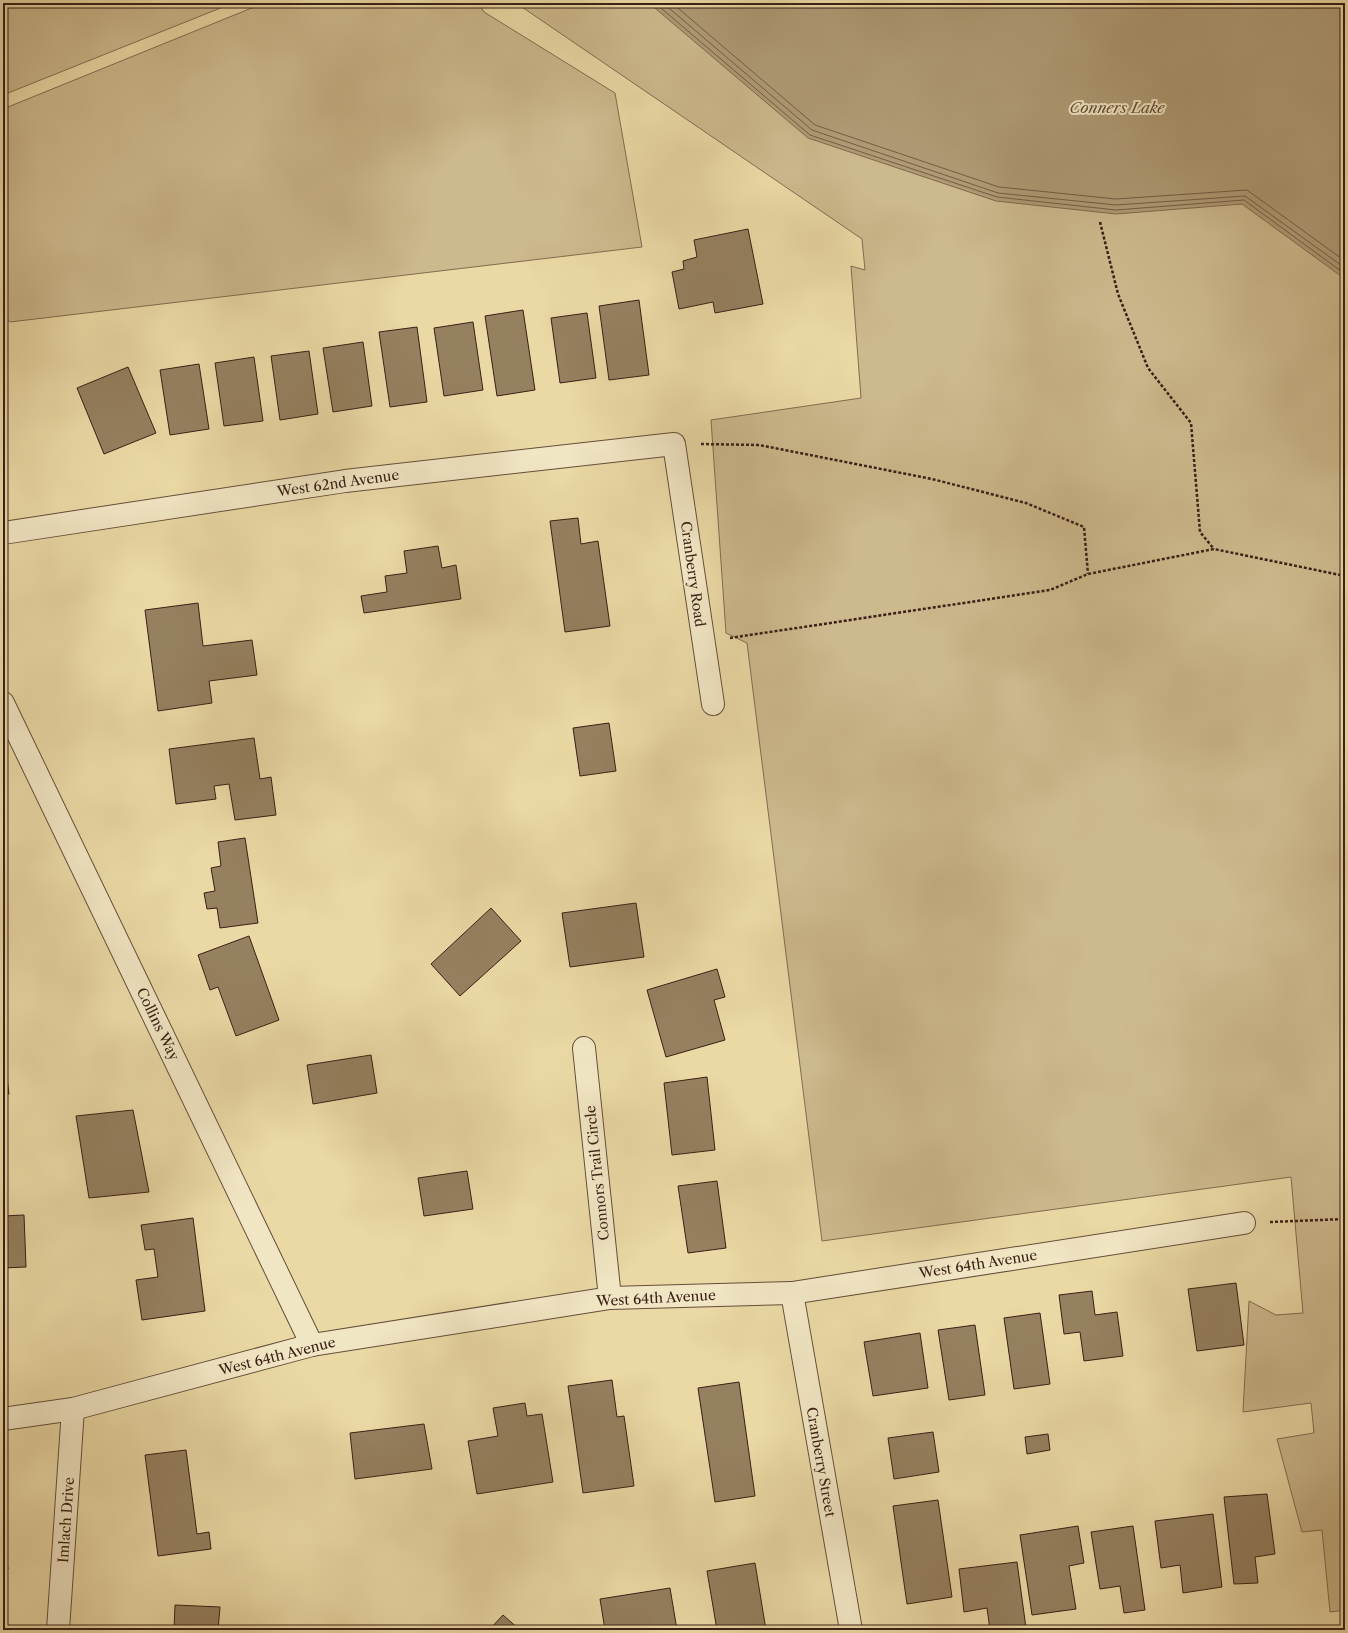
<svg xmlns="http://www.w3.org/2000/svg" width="1348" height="1633" viewBox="0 0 1348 1633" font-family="'Libre Caslon Text',serif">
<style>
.green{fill:#ccb98d;stroke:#826c51}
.water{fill:#ae9a74;stroke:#7f694e}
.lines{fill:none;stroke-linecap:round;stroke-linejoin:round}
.shore{stroke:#745c44;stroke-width:1}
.building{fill:#958060;stroke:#391f15}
.minor-casing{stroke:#654e39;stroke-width:24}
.path{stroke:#391f15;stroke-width:2.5;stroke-dasharray:3 2;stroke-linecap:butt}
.minor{stroke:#f1e6c4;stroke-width:22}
.labels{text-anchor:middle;stroke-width:4;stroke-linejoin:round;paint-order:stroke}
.street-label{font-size:14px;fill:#391f15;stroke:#f1e6c4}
.water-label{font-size:15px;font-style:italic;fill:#624a36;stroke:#f1e6c4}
</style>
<rect width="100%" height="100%" fill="#ead9a5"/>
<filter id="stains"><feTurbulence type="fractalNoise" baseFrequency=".005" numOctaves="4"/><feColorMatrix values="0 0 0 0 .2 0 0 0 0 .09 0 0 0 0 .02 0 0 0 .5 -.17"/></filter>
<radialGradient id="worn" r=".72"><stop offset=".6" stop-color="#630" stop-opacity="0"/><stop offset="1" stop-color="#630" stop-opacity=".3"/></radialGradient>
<!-- green -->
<g class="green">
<polygon points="3,3 233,3 3,95"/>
<polygon points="264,3 478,3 484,12 615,93 642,247 10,322 3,316 3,109"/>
<polygon points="516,3 1345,3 1345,1610 1330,1612 1322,1530 1302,1532 1277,1439 1314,1433 1311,1403 1243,1412 1249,1301 1276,1315 1303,1313 1291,1177 822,1241 747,643 726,633 711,420 861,398 851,266 865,270 862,239"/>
</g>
<!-- water -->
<polygon class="water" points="649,3 1345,3 1345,279 1242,204 1116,214 996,201 808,138"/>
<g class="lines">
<!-- shore -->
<g class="shore">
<polyline points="655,3 810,135 997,197 1116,210 1244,200 1345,274"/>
<polyline points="663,3 812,130 998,193 1116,205 1245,196 1345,268"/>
<polyline points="672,3 815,125 999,187 1116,199 1247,190 1345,261"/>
</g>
</g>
<!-- building -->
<g class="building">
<polygon points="748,229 763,304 715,313 713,302 679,309 672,272 684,269 683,261 697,257 694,240"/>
<polygon points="639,300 649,375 609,380 599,306"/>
<polygon points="523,310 535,390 497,396 485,316"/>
<polygon points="587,313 596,378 560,383 551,318"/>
<polygon points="473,322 483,390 444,396 434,328"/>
<polygon points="417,327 427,402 390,407 379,332"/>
<polygon points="363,342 372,406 333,412 323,348"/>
<polygon points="309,351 318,414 280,420 271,356"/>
<polygon points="254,357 263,421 224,426 215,363"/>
<polygon points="199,364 209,429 170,435 160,370"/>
<polygon points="128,367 156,433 104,454 77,388"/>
<polygon points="578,518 581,544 598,541 610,626 565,632 550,521"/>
<polygon points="438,546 442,568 456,565 461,599 364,613 361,596 387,592 385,576 407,573 404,551"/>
<polygon points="198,603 203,646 252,640 257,675 209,681 212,703 158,711 145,610"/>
<polygon points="609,723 616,771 580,776 573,728"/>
<polygon points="254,738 260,779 271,777 276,815 235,820 229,784 214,786 216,799 176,804 169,749"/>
<polygon points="245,838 258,923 220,928 217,908 207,909 204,893 215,891 211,868 221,866 218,842"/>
<polygon points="636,903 644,957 570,967 562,913"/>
<polygon points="491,908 521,941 460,996 431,964"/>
<polygon points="249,936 279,1020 236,1036 218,987 210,990 198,955"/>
<polygon points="717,969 725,997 714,1000 725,1040 666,1057 647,990"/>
<polygon points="3,1047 9,1094 3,1095"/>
<polygon points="371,1055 377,1093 313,1104 307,1065"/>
<polygon points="707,1077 715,1150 672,1155 664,1083"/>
<polygon points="133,1110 149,1192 89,1198 76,1116"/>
<polygon points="467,1171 473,1209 424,1216 418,1178"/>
<polygon points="717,1181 726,1248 688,1253 678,1186"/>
<polygon points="24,1215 26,1267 3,1268 3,1216"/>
<polygon points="193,1218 205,1311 142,1320 136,1280 158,1277 154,1249 145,1250 141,1225"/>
<polygon points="1236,1283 1244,1345 1197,1351 1188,1289"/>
<polygon points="1092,1291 1095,1315 1117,1312 1123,1356 1084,1361 1080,1332 1064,1334 1059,1295"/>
<polygon points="1040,1313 1050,1384 1014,1389 1004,1318"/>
<polygon points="975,1325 985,1395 949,1400 938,1330"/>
<polygon points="920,1333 928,1388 873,1396 864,1342"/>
<polygon points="612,1380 617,1417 624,1416 634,1486 583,1493 568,1386"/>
<polygon points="739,1382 755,1496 715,1502 698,1388"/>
<polygon points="525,1403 527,1416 542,1414 553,1482 477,1494 468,1441 498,1436 493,1408"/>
<polygon points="424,1424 432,1469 355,1479 350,1433"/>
<polygon points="933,1432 939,1472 894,1479 888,1438"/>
<polygon points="1048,1434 1050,1450 1027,1454 1025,1437"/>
<polygon points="186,1450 197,1534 209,1532 211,1549 158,1556 145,1455"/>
<polygon points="1267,1494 1275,1554 1255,1557 1258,1583 1234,1584 1224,1497"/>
<polygon points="938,1500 952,1597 907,1604 893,1506"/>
<polygon points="1213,1514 1222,1587 1183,1593 1180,1565 1161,1568 1155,1521"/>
<polygon points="1078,1526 1084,1563 1069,1566 1076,1609 1032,1615 1020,1535"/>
<polygon points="1133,1526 1145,1610 1124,1613 1120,1586 1100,1589 1091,1532"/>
<polygon points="3,1534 8,1569 3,1569"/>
<polygon points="1017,1562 1026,1628 990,1630 987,1608 964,1612 959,1569"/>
<polygon points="755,1563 766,1630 717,1630 707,1571"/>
<polygon points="670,1588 677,1630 605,1630 600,1599"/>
<polygon points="175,1605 220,1607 218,1630 174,1630"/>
<polygon points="503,1615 520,1630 489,1630"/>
</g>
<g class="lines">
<defs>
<g id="minor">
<polyline points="3,533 345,481 674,444 713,704"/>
<polyline points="3,703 312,1345"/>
<polyline points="584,1048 610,1298"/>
<polyline points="792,1293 851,1630"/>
<polyline points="3,1419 73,1409 312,1345 610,1298 792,1293 1244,1223"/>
<polyline points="58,1630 73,1409"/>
</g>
</defs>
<!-- minor casing -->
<use href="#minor" class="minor-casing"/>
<!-- path -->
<g class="path">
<polyline points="1100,222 1118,294 1148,368 1191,423 1200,532 1214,549"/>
<polyline points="701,444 759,445 932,479 1026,503 1084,527 1088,574"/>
<polyline points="730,638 1050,590 1088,574 1214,549 1345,576"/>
<polyline points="1270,1222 1345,1219"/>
</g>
<!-- minor -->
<use href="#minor" class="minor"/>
</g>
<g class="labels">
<!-- street labels -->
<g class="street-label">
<text transform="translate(338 483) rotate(-8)" y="5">West 62nd Avenue</text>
<text transform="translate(693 574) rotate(82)" y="5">Cranberry Road</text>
<text transform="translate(158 1024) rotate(64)" y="5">Collins Way</text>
<text transform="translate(597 1173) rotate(-96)" y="5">Connors Trail Circle</text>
<text transform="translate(978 1264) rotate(-9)" y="5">West 64th Avenue</text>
<text transform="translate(656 1298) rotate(-3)" y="5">West 64th Avenue</text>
<text transform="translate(277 1356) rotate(-14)" y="5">West 64th Avenue</text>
<text transform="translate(821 1462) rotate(80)" y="5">Cranberry Street</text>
<text transform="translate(66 1520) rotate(-86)" y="5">Imlach Drive</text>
</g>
<!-- water labels -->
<g class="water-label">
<text x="1117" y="113">Conners Lake</text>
</g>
</g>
<!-- margin -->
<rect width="1348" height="1633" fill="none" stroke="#ead9a5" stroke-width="16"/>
<rect x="4" y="4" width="1340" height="1625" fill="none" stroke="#391f15" stroke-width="2"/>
<rect x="8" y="8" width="1332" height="1617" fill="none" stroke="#391f15"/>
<rect width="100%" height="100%" filter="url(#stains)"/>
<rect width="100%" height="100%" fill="url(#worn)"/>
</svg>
